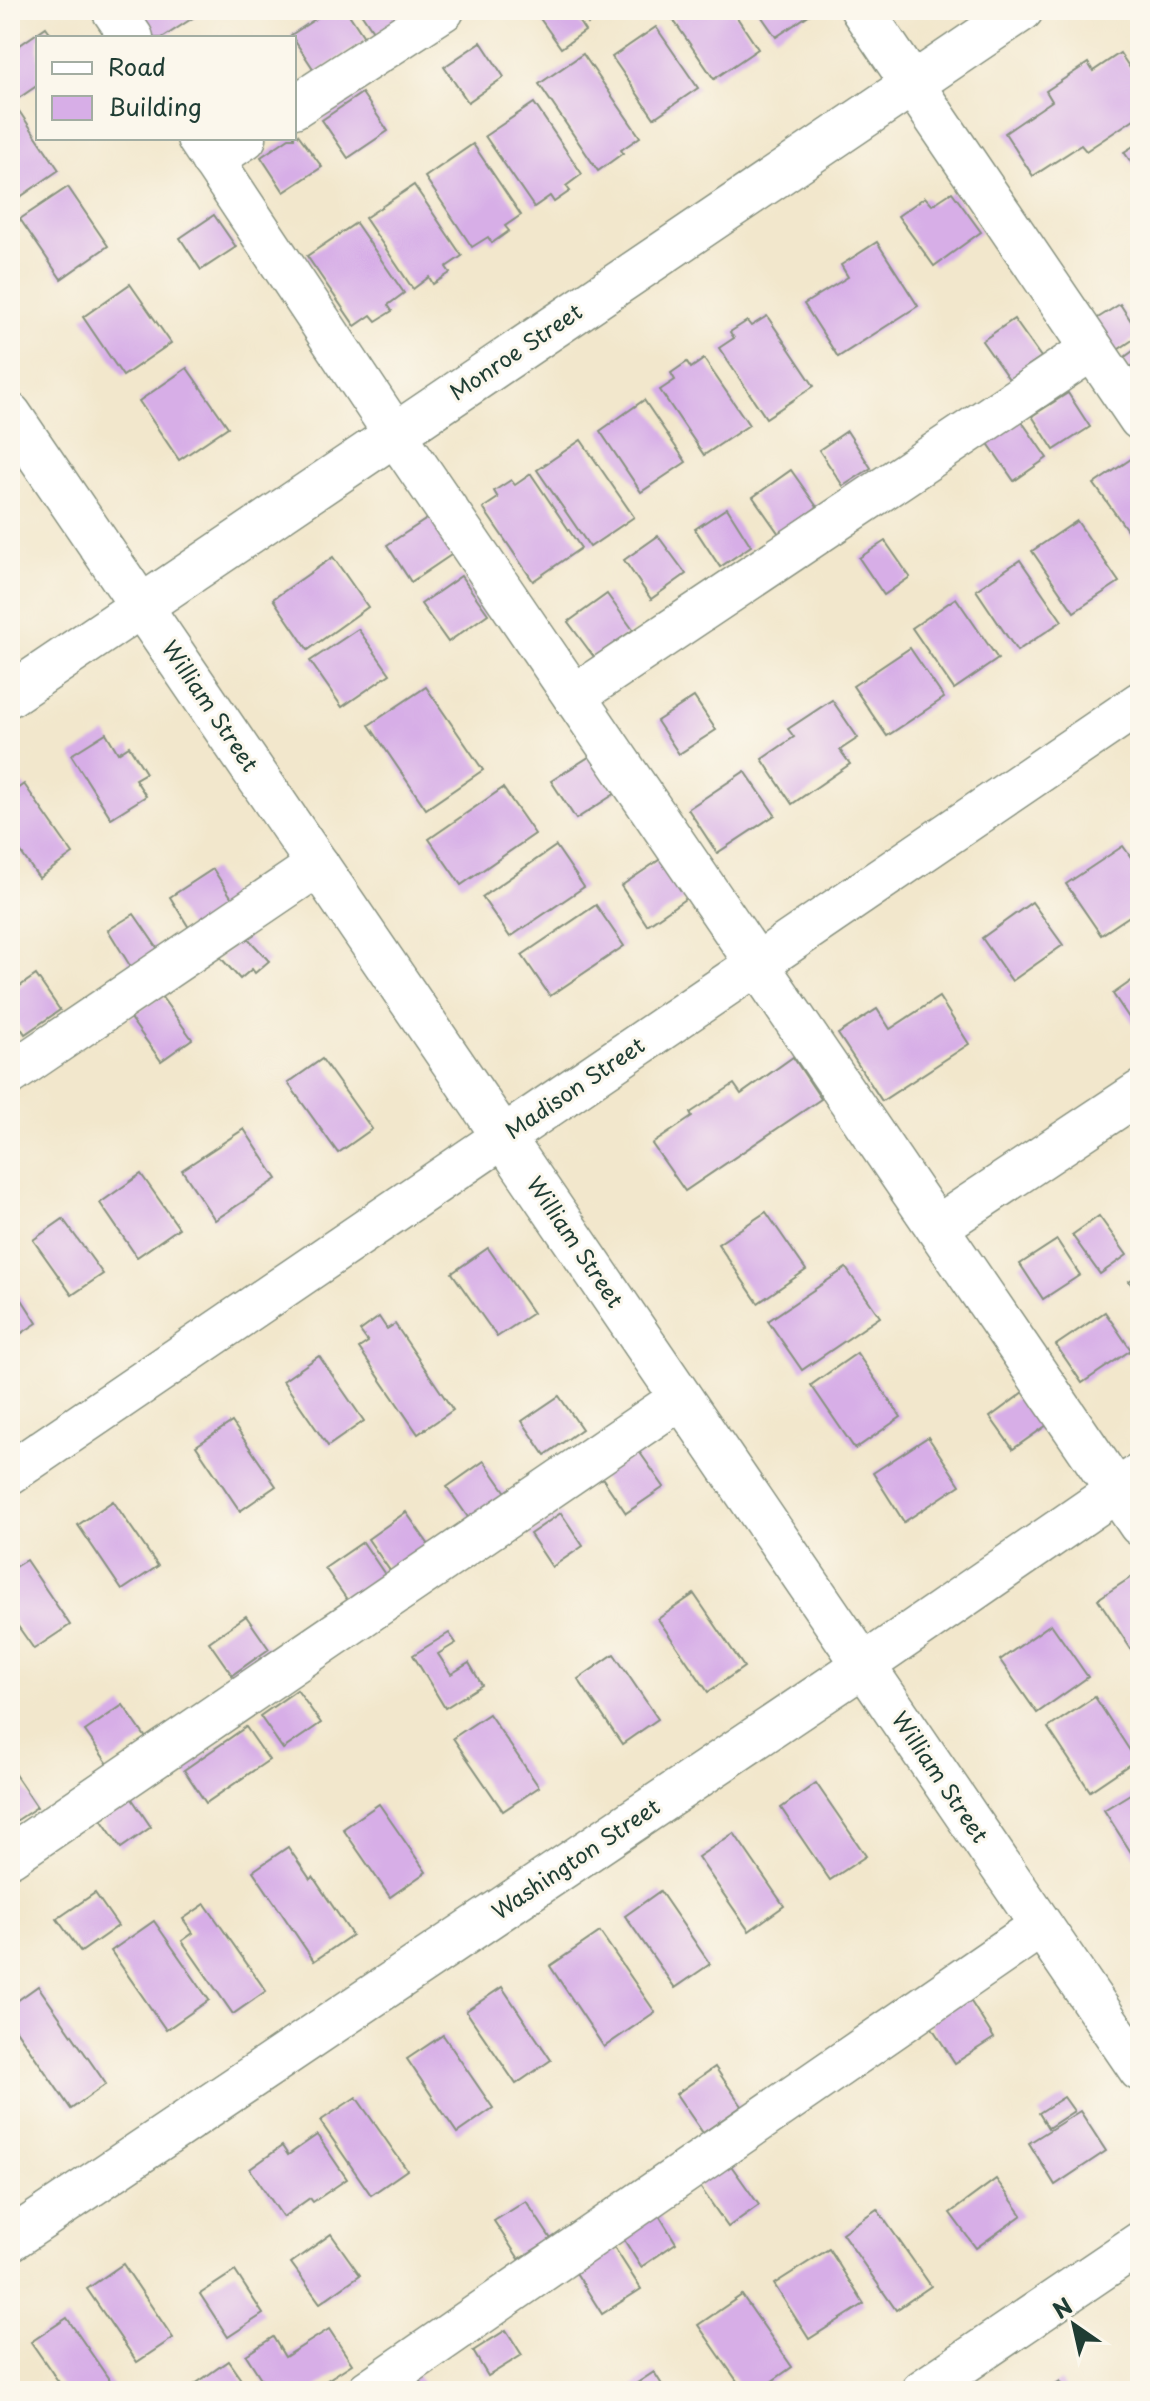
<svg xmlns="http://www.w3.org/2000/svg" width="1150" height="2401" viewBox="0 0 1150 2401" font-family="'Playpen Sans',sans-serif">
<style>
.building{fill:#d7aee7}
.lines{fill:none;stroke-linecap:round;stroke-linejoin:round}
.minor-casing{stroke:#889280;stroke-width:45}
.minor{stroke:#fff;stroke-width:42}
.labels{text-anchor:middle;stroke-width:6;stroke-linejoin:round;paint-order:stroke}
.street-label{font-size:22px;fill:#1f3d34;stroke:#fbf7ec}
</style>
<rect width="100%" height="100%" fill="#fbf7ec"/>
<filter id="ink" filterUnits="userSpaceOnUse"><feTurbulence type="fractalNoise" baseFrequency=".0125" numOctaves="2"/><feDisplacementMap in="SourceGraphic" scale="16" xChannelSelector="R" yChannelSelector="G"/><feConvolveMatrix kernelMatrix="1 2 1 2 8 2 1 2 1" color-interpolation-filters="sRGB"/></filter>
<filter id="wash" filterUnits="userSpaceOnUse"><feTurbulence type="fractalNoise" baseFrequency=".006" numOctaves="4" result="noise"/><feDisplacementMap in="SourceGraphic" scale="32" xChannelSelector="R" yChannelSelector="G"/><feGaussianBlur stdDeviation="1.8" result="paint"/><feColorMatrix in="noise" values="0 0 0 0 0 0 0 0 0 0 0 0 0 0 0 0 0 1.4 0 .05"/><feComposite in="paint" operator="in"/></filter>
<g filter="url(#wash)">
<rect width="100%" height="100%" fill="#f2e7cc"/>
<g id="blocks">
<!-- building -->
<g class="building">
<polygon points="132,10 205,10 162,38 151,38"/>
<polygon points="329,10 346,10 366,40 316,73 291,35"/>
<polygon points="359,10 410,10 375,34"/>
<polygon points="534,10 571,10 585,31 561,48"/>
<polygon points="579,10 609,10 588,24"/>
<polygon points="684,10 732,10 758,49 714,79 672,18"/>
<polygon points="757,10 816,10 776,37"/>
<polygon points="46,27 54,38 38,38 38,85 10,104 10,52"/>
<polygon points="656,27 698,88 654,118 612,57"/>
<polygon points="481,42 504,77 468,102 444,67"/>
<polygon points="1120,53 1140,83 1140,115 1086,151 1081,145 1033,176 1005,133 1052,101 1046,91 1088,63 1093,71"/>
<polygon points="583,54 640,137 621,150 623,153 598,171 539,84"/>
<polygon points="362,93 388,131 348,158 322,120"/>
<polygon points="534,103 582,174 566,186 570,191 554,202 550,196 534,207 485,136"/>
<polygon points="19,111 59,170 10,204 10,117"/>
<polygon points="297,133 322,167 284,192 261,157 289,138 294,138 294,135"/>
<polygon points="1140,142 1140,175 1124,152"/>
<polygon points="473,144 521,215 505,226 509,231 492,243 488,237 472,247 425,177"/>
<polygon points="414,185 462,256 446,267 450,273 433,284 429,277 413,289 365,218"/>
<polygon points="68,187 108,246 61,279 20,219"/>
<polygon points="952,192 981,232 934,266 898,216 925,197 932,205"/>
<polygon points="214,215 236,247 201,270 180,238"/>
<polygon points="356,223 404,293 388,305 392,311 376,321 371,315 355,326 307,256"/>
<polygon points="877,242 918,306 838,357 804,304 848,277 841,265"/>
<polygon points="130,284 171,343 123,376 83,317"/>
<polygon points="1120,304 1140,335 1113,353 1093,321"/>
<polygon points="767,316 814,386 766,418 719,348 734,338 730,332 747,321 751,326"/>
<polygon points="1014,319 1041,357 1009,379 982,341"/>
<polygon points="1140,346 1140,383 1122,359"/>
<polygon points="704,359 749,425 704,455 660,390 675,380 671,373 687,362 691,368"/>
<polygon points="187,368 228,427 179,460 139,401"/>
<polygon points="1068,393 1090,427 1054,450 1032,416"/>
<polygon points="644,400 686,462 641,492 600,431"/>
<polygon points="1018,416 1047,458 1014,481 985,439"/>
<polygon points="847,431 871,468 843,486 819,450"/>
<polygon points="581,440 634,517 590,547 537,470"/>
<polygon points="1137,455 1140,460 1140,548 1094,484"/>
<polygon points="791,470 817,507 779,534 753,497"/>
<polygon points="531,474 581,548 533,581 483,508 498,498 494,491 511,480 515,485"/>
<polygon points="727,508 751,546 720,567 695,529"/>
<polygon points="430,517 454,553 411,582 387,545"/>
<polygon points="1077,521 1119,582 1074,612 1032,551"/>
<polygon points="658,536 686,574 651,599 624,560"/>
<polygon points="885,541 910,577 884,595 859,558"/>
<polygon points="333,557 368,607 308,650 273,599"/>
<polygon points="1020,560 1062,621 1017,651 976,590"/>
<polygon points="461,576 488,614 448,642 421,604"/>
<polygon points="607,594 633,630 594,657 568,622"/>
<polygon points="956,598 998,659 954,689 912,628"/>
<polygon points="358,629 390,674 342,707 310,661"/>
<polygon points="910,648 944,698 887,736 853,686"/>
<polygon points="426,687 483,770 426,809 369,725"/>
<polygon points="694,697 716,730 679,754 657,721"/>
<polygon points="832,700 858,738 840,750 850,764 792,804 762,759 794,737 788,729"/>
<polygon points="106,733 118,753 129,746 146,773 135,779 146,796 111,818 71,755"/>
<polygon points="592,755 616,793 576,819 551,781"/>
<polygon points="745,771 775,815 717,853 688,809"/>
<polygon points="24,784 73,854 39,878 10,837 10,794"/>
<polygon points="503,788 535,834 461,885 429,839"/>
<polygon points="556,846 584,887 510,937 482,897"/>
<polygon points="1123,846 1140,870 1140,909 1101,935 1066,884"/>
<polygon points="662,858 688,897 647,925 621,886"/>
<polygon points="213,869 235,903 191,931 170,897"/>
<polygon points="1032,902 1063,945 1012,981 982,938"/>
<polygon points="596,905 624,946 550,996 522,955"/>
<polygon points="134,914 160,952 132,969 108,930"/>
<polygon points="245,935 269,961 255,973 252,969 240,979 220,957"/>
<polygon points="36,975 60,1010 25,1034 10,1012 10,993"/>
<polygon points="1140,975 1140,1034 1113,994"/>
<polygon points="161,996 192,1039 161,1061 130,1018"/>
<polygon points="939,997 969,1044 882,1101 838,1034 877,1009 890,1029"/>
<polygon points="793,1057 821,1099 685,1191 652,1144 692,1117 690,1113 734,1084 741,1094"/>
<polygon points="322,1059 372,1129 338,1153 288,1083"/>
<polygon points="244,1129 277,1179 215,1220 182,1170"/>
<polygon points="141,1174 179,1228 137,1257 100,1203"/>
<polygon points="766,1212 806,1270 758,1303 718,1244"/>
<polygon points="1099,1216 1127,1255 1100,1274 1072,1235"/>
<polygon points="63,1219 103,1274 72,1295 33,1240"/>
<polygon points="1057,1240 1080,1275 1043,1299 1020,1264"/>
<polygon points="488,1248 533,1313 497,1337 452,1273"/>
<polygon points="846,1268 880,1317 802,1370 768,1321"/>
<polygon points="1140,1274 1140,1298 1129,1281"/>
<polygon points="10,1281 37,1323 10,1341"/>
<polygon points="1105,1312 1131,1350 1082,1383 1056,1345"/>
<polygon points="379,1317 387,1329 395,1324 453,1410 418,1434 359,1348 368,1342 360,1331"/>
<polygon points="857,1353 901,1417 855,1449 811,1385"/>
<polygon points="319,1356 364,1421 328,1446 283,1381"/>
<polygon points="1024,1392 1047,1425 1013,1449 990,1417"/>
<polygon points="559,1396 582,1429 545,1455 522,1421"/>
<polygon points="232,1422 276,1486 240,1511 196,1446"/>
<polygon points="928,1437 960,1485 904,1522 873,1473"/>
<polygon points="636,1447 664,1487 626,1513 599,1473"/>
<polygon points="484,1461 507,1494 470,1520 447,1487"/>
<polygon points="113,1501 158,1566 122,1590 78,1525"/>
<polygon points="406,1512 429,1545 391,1572 368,1539"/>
<polygon points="561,1513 583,1546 552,1567 530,1534"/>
<polygon points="363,1542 386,1576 348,1601 325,1568"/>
<polygon points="26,1560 70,1625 34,1649 10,1615 10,1570"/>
<polygon points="1139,1572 1140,1643 1131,1649 1098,1599"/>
<polygon points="694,1594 744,1667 708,1692 658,1619"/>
<polygon points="246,1616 269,1649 232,1675 209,1642"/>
<polygon points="1051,1624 1088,1677 1037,1713 1000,1660"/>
<polygon points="449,1633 456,1643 438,1654 451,1674 469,1663 482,1685 445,1708 413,1655"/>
<polygon points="614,1654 658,1719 622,1744 578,1679"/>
<polygon points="297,1690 321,1723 283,1749 260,1716"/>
<polygon points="1095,1697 1136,1760 1090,1791 1048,1728"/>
<polygon points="123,1705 146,1738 108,1764 85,1731"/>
<polygon points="489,1714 539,1787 503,1811 453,1738"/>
<polygon points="246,1727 269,1760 206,1803 184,1770"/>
<polygon points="14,1773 37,1807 10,1825 10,1776"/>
<polygon points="816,1783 866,1856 830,1880 781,1808"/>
<polygon points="1140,1788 1140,1853 1134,1857 1104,1810"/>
<polygon points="128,1793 151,1827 121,1848 98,1815"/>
<polygon points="379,1804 426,1872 390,1897 343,1829"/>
<polygon points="734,1833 784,1906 749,1931 698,1857"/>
<polygon points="288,1847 310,1879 313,1877 352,1935 314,1961 253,1871"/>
<polygon points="660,1891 710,1964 675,1988 625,1916"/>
<polygon points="95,1893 118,1926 81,1952 57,1919"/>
<polygon points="205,1904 266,1991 233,2014 182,1941 193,1933 183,1919"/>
<polygon points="154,1921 209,2000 166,2030 111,1951"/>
<polygon points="600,1932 655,2012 604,2047 550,1966"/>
<polygon points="38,1986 106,2084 71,2109 10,2021 10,2006"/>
<polygon points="502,1987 551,2060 516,2084 466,2011"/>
<polygon points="968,1997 994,2038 955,2063 929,2023"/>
<polygon points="443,2035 493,2108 457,2133 407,2059"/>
<polygon points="715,2067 742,2106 703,2133 676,2094"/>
<polygon points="356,2097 407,2170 371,2195 320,2121"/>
<polygon points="1064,2097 1074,2111 1048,2128 1039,2113"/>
<polygon points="1080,2111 1106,2151 1055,2185 1029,2143"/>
<polygon points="317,2135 347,2179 313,2202 310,2198 283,2217 250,2169 282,2146 288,2155"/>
<polygon points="727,2160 759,2205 728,2227 696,2181"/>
<polygon points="996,2179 1022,2215 976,2248 950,2213"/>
<polygon points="526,2201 551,2239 519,2259 494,2221"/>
<polygon points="654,2207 676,2243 641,2267 618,2230"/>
<polygon points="877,2209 931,2286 896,2310 842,2233"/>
<polygon points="331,2234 360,2275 320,2303 291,2263"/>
<polygon points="614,2247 641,2289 602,2314 575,2271"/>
<polygon points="829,2249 864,2304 809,2339 774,2284"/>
<polygon points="123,2264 173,2338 137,2362 87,2289"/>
<polygon points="235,2271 263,2314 228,2337 200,2294"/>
<polygon points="742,2295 792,2367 758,2391 744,2391 698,2325"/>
<polygon points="67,2318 117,2391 65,2391 31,2342"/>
<polygon points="329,2329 352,2364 310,2391 269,2391 246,2355 273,2337 285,2357"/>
<polygon points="506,2330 522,2355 488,2376 473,2351"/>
<polygon points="228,2361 249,2391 189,2391 188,2389"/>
<polygon points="654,2372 666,2391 625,2391"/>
<polygon points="417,2375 427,2391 394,2391"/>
<polygon points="1060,2381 1067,2391 1044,2391"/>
</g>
</g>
</g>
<g filter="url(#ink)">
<use href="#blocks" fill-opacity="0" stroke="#889280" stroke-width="2"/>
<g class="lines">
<defs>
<g id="minor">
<polyline points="113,10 132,38"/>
<polyline points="862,10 1140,419"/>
<polyline points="294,107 443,10"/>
<polyline points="198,138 395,434 1140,1525"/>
<polyline points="212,160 245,138"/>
<polyline points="10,414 1140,2070"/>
<polyline points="10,695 1022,10"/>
<polyline points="574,696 1092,349"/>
<polyline points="10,1074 318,865"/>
<polyline points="937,1227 1140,1092"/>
<polyline points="10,1473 1140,703"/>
<polyline points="10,1856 681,1398"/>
<polyline points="10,2240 864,1665 1138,1476"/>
<polyline points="368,2391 1041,1926"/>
<polyline points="922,2391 1140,2243"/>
</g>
</defs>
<!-- minor casing -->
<use href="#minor" class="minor-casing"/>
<!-- minor -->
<use href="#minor" class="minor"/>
</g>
</g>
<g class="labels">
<!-- street labels -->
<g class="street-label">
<text transform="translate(516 352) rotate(-34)" y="8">Monroe Street</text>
<text transform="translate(210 706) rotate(56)" y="8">William Street</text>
<text transform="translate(575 1088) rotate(-34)" y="8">Madison Street</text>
<text transform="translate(575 1242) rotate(56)" y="8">William Street</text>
<text transform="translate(940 1777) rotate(56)" y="8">William Street</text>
<text transform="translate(576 1859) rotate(-34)" y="8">Washington Street</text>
</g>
</g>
<!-- margin -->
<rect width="1150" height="2401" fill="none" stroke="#fbf7ec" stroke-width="40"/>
<!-- legend -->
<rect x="36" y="36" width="260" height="104" fill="#fbf7ec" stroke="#a3ada2" stroke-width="2"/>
<rect x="52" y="62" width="40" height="12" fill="#ffffff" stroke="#a3ada2" stroke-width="2"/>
<text x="108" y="76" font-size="24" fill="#1f3d34">Road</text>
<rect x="52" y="96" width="40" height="24" fill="#d7aee7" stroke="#a3ada2" stroke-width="2"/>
<text x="108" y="116" font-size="24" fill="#1f3d34">Building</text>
<!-- north arrow -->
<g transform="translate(1074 2325) rotate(326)" stroke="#fbf7ec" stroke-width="6" paint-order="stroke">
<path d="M0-6L14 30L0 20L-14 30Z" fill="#1f3d34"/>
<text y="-12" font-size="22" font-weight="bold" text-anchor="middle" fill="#1f3d34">N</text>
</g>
</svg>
